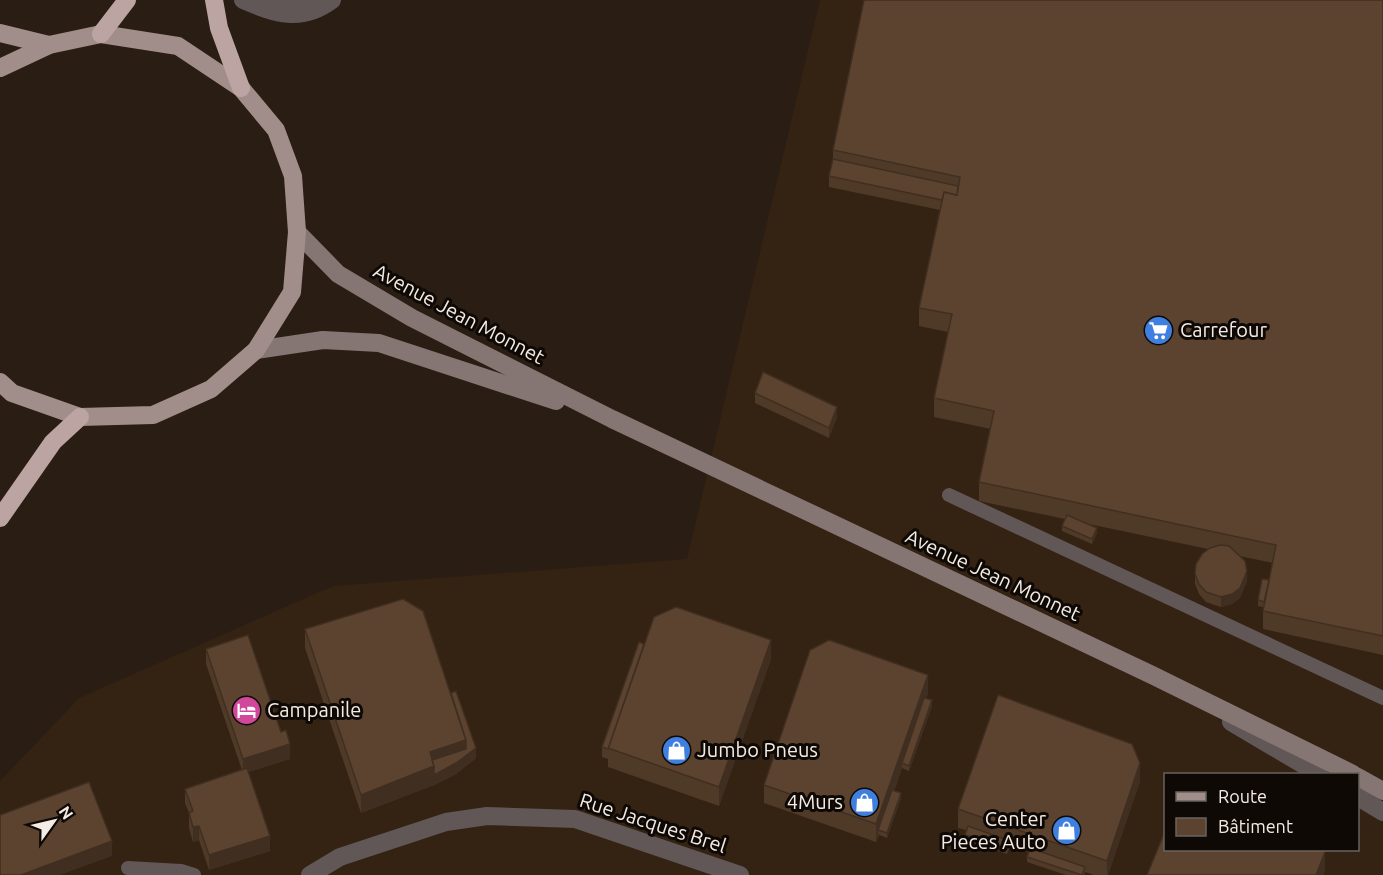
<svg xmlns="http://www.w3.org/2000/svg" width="1383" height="875" viewBox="0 0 1383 875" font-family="Ubuntu,sans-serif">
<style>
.built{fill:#342213;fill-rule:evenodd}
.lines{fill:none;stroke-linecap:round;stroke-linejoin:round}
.lane{stroke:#605756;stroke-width:14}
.street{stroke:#605756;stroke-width:18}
.secondary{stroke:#857674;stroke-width:18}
.primary{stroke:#a18e8b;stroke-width:18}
.highway{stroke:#bba4a1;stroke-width:18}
.wall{fill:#4f3a28}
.shaded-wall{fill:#402f21}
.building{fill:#5c432f;stroke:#402f21;stroke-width:1.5}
.labels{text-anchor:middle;stroke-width:6;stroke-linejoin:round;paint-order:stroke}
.street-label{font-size:20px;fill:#f4ebe4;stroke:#0e0905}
.poi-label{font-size:20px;fill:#f4ebe4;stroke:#0e0905;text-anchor:start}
</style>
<rect width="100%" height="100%" fill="#2a1d13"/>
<!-- built -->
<path class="built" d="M820 0H1383V875H0V781L79 698 333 586 687 559ZM1166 774H1358V850H1166Z"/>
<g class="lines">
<!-- lane -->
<g class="lane">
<polyline points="263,0 275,3 310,0"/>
<polyline points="949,495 1383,698"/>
<polyline points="128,868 181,871 194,875"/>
</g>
<!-- street -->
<g class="street">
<path d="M243 0C276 14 301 23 332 0"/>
<polyline points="1231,722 1319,774"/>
<polyline points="1358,797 1383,812"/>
<polyline points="310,875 340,857 446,822 487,816 575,819 740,875"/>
</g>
<!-- secondary -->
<g class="secondary">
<polyline points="297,232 338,274 412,318 612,419 1152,675 1353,774"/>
<polyline points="256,350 323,340 379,343 556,401"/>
<polyline points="1358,777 1383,791"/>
</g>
<!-- primary -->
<g class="primary">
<polyline points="0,33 49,45"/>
<polyline points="0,68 49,45 101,34 178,46 241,88 276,130 293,176 297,232 292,292 256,350 211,389 153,415 80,417 12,393 0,382"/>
</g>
<!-- highway -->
<g class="highway">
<polyline points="214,0 219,28 241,88"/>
<polyline points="101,34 127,0"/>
<polyline points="0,518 53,442 80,417"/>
</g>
</g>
<!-- wall -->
<g class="wall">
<polygon points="1383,0 1383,655 1263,629 1263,607 1258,606 1258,600 1269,580 1273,563 1239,556 1247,581 1240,598 1232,604 1221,607 1206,602 1199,594 1195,584 1195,574 1208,549 1084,523 1097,533 1092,544 1062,531 1062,526 1065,519 979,501 979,482 991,429 934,417 934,398 948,332 919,326 919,308 940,210 829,187 829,176 833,159 833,150"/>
<polygon points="755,393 837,417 829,438 755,403"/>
<polygon points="305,629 451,693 476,758 456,774 434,785 361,813 305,648"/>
<polygon points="644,644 771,659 719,806 608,767 608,759 602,757 602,747"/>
<polygon points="206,649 290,759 248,772 270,851 209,870 199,840 193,842 189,828 189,813 185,803 185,789 242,770 206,664"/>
<polygon points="928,693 926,698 932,706 909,771 902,768 894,791 901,798 887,838 879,835 876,842 764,803 764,785"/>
<polygon points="1140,781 1108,875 1094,875 1085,872 1084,875 1066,875 1027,862 1027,857 1029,852 1010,846 1007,854 965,840 965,835 966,830 958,828 958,809"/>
</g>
<!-- shaded-wall -->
<g class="shaded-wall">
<polygon points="837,407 837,417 829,438 829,428"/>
<polygon points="1097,528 1097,533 1092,544 1092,539"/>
<polygon points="1247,571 1247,581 1240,598 1232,604 1221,607 1221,597"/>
<polygon points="771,640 771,659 719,806 719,787"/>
<polygon points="928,675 928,693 903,764 902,763 902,768 880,830 878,830 879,835 876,842 876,824"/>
<polygon points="932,700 932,706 909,771 909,766"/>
<polygon points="466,740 476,748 476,758 456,774 434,785 361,813 361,795 430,752"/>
<polygon points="290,744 290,759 243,774 243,759"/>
<polygon points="1140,763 1140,781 1108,875 1107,875 1107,861"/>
<polygon points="901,793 901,798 887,838 887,833"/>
<polygon points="199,826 199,840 193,842 193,827"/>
<polygon points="270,836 270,851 209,870 209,855"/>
<polygon points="112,841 112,856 60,875 21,875"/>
<polygon points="1325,852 1325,871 1323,875 1316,875"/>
</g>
<!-- building -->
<g class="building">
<polygon points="864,0 1383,0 1383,636 1263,611 1276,545 979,482 994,411 934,398 952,314 919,308 944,192 957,195 960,177 833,150"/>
<polygon points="833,159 958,186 957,195 944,192 942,200 829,176"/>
<polygon points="763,372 837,407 829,428 755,393"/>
<polygon points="1067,515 1097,528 1092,539 1062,526"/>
<polygon points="1220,545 1229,546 1245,561 1247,571 1240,588 1232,594 1221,597 1206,592 1199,584 1195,574 1196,564 1202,554 1210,548"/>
<polygon points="1262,579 1269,580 1264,602 1258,600"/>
<polygon points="403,599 423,611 466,740 430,752 434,766 361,795 305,629"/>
<polygon points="676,607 771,640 719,787 608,748 654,617"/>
<polygon points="248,635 281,732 286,730 290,744 243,759 206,649"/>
<polygon points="829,640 928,675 876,824 764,785 810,650"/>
<polygon points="639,642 644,644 608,749 602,747"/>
<polygon points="456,691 476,748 456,763 434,775 434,766 432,760 466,749 466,740 451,693"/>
<polygon points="998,695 1132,744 1140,763 1107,861 958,809"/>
<polygon points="924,698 932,700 909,766 902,763"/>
<polygon points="247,768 270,836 209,855 199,826 193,827 189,813 193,811 185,789"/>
<polygon points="89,782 112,841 21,875 0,875 0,815"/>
<polygon points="892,790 901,793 887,833 878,830"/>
<polygon points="968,826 1010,841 1007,849 965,835"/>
<polygon points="1166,829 1166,849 1323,849 1325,852 1316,875 1147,875"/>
<polygon points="1030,848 1085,867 1082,875 1027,857"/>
</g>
<!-- icons -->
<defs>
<symbol id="supermarket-disc" viewBox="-11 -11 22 22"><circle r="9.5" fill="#3f7fe0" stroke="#0e0905"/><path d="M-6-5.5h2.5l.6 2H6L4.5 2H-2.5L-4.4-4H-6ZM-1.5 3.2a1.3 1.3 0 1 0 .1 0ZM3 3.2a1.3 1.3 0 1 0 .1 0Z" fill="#fff"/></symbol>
<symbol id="hotel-disc" viewBox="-11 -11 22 22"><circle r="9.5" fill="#d1479c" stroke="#0e0905"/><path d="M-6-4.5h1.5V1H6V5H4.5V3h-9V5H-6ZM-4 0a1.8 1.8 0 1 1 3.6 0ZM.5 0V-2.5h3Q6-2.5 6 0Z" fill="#fff"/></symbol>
<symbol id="shop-disc" viewBox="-11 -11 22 22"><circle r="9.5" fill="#3f7fe0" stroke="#0e0905"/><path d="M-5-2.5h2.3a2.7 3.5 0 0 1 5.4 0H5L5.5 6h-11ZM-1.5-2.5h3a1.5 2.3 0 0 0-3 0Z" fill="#fff"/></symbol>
</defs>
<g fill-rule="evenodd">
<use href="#supermarket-disc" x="1142" y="314" width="33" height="33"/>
<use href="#hotel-disc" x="230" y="694" width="33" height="33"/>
<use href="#shop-disc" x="660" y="734" width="33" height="33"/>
<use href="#shop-disc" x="848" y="786" width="33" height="33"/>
<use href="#shop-disc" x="1050" y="814" width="33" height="33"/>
</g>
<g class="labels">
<!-- street labels -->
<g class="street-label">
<text transform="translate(459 314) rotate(28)" y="7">Avenue Jean Monnet</text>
<text transform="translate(993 575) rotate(25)" y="7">Avenue Jean Monnet</text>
<text transform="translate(653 823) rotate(18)" y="7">Rue Jacques Brel</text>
</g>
<!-- poi labels -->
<g class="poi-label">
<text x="1180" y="337">Carrefour</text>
<text x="267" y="717">Campanile</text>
<text x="697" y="757">Jumbo Pneus</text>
<text x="843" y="809" text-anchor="end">4Murs</text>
<text x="1046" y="826" text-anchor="end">Center<tspan x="1046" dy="23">Pieces Auto</tspan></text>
</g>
</g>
<!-- legend -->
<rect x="1164" y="773" width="195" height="78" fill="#0e0905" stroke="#6a635e" stroke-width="1.5"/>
<rect x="1176" y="792" width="30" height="9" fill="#a18e8b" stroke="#6a635e" stroke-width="1.5"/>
<text x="1218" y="803" font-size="18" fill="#f4ebe4">Route</text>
<rect x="1176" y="818" width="30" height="18" fill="#5c432f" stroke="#6a635e" stroke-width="1.5"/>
<text x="1218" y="833" font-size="18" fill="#f4ebe4">Bâtiment</text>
<!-- north arrow -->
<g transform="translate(54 821) rotate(56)" stroke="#0e0905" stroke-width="4.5" paint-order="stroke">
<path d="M0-4.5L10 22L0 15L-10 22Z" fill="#f4ebe4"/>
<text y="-9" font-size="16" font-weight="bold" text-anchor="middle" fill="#f4ebe4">N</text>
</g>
</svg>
